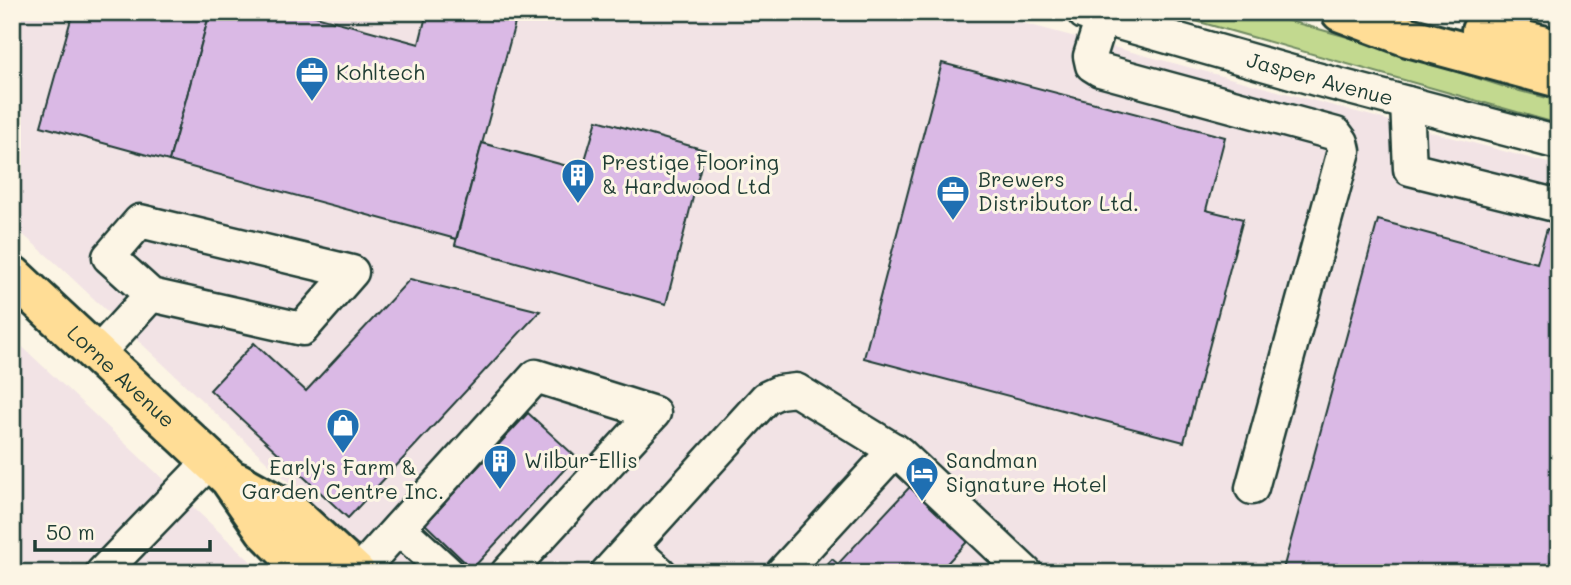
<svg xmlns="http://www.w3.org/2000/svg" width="1571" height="585" viewBox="0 0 1571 585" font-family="Mali,sans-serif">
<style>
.built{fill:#f2e3e5}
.green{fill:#c2d98f;stroke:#708b62;stroke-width:2}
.building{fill:#dab9e5;stroke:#1f3d34;stroke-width:2}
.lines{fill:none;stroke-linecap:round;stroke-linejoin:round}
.minor-casing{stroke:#1f3d34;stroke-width:37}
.major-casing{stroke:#1f3d34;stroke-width:44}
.highway-casing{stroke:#1f3d34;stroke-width:44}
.minor{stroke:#fcf5e5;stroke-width:32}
.major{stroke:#ffdd96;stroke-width:38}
.highway{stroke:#ffdd96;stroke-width:38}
.labels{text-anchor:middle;stroke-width:6;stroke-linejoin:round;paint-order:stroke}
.poi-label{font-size:21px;fill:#1f3d34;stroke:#fcf5e5;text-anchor:start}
.street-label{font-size:21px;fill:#1f3d34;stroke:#fcf5e5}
</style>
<rect width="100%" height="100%" fill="#fcf5e5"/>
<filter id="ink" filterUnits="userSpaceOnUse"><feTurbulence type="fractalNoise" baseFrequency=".0143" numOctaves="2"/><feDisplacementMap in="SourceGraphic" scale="14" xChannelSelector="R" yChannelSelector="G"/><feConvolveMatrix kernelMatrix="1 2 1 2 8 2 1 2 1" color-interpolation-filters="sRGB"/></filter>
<g filter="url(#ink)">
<!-- built -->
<g class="built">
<polygon points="12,12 982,12 1559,166 1559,573 385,573 58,265 12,225"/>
<polygon points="12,337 263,573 12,573"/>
</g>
<!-- green -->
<polygon class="green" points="1164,12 1257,12 1351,38 1508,88 1559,101 1559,124"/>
<!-- building -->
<g class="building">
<polygon points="73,12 210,12 169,161 41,126"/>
<polygon points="210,12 301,12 419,44 427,12 518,12 456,239 169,161"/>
<polygon points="942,63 1225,137 1206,210 1243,219 1184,442 864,358"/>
<polygon points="597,120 705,150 666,304 455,245 482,143 582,170"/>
<polygon points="1378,220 1537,263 1547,229 1559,232 1559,533 1548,573 1282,573"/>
<polygon points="410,279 540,311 348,518 210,390 254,343 306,391"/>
<polygon points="528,413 576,457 472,569 425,524"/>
<polygon points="920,476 978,530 938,573 819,573 832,559 838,564"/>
</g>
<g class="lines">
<defs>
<g id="minor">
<path id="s1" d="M1084 13 1316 79 1559 143"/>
<polyline points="1102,18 1090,56 1092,65 1100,70 1336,134 1342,142 1344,151 1252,488"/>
<polyline points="1407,103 1410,169 1559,206"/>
<polyline points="97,354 151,295 302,329 352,272 140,221 109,257 151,295"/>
<polyline points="399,528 448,573"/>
<polyline points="631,547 660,573"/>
<polyline points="102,573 211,460"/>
<polyline points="358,573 536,376 654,413 507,573"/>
<polyline points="607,573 766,398 779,392 796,390 899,453 1026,573"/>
<polyline points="782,573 895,450"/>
</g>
<g id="major">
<path id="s2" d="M12 275 229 478 265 530 308 573"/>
<polyline points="237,482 289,511 356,573"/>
</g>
<g id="highway">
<polyline points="1341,12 1408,37 1559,78"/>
<polyline points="1481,31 1559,49"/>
</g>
</defs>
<!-- minor casing -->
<use href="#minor" class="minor-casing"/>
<!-- major casing -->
<use href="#major" class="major-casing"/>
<!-- highway casing -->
<use href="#highway" class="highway-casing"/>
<!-- minor -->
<use href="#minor" class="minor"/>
<!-- major -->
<use href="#major" class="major"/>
<!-- highway -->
<use href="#highway" class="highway"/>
</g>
</g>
<!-- icons -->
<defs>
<symbol id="office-pin" viewBox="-11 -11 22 30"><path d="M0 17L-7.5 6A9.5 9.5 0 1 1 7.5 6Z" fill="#1f6fb2" stroke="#fcf5e5"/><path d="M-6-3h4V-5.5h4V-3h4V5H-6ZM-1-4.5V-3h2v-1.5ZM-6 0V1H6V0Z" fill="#fff"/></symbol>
<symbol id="building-pin" viewBox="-11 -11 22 30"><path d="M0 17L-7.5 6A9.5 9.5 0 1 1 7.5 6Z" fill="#1f6fb2" stroke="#fcf5e5"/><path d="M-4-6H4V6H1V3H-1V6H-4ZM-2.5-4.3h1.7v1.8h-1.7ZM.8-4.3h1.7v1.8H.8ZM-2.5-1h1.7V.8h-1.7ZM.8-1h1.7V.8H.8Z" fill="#fff"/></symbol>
<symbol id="shop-pin" viewBox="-11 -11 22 30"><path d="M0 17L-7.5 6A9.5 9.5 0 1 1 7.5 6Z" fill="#1f6fb2" stroke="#fcf5e5"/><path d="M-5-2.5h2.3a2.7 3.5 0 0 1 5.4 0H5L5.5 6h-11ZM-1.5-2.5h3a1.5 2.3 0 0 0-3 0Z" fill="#fff"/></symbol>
<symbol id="hotel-pin" viewBox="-11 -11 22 30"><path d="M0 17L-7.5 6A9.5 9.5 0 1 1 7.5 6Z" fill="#1f6fb2" stroke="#fcf5e5"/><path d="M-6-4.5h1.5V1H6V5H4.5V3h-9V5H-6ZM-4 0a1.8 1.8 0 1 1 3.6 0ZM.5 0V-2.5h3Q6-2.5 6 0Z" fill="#fff"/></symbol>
</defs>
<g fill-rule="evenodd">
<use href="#office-pin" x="293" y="54" width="38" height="52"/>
<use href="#building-pin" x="559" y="156" width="38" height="52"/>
<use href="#office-pin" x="934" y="173" width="38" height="52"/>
<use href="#shop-pin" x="324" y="406" width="38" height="52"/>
<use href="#building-pin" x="481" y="442" width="38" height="52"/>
<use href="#hotel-pin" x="903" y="454" width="38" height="52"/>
</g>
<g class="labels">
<!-- poi labels -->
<g class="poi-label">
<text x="336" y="80">Kohltech</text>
<text x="602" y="170">Prestige Flooring<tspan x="602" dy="24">&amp; Hardwood Ltd</tspan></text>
<text x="978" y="187">Brewers<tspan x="978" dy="24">Distributor Ltd.</tspan></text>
<text x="524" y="468">Wilbur-Ellis</text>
<text x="946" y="468">Sandman<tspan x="946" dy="24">Signature Hotel</tspan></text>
<text x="343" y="475" text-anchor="middle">Early's Farm &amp;<tspan x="343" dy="24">Garden Centre Inc.</tspan></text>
</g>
<!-- street labels -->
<g class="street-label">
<text dy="7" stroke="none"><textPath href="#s1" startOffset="245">Jasper Avenue</textPath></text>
<text dy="7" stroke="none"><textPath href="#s2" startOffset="149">Lorne Avenue</textPath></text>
</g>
</g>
<!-- margin -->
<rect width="1571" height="585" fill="none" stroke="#fcf5e5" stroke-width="42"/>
<rect x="21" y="21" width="1529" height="543" fill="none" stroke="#1f3d34" stroke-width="2.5" filter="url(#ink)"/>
<!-- scale -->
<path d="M35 540v10h175v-10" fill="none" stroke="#1f3d34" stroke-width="3.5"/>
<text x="46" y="540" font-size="21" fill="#1f3d34" stroke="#fcf5e5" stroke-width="5" paint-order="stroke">50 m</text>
</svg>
